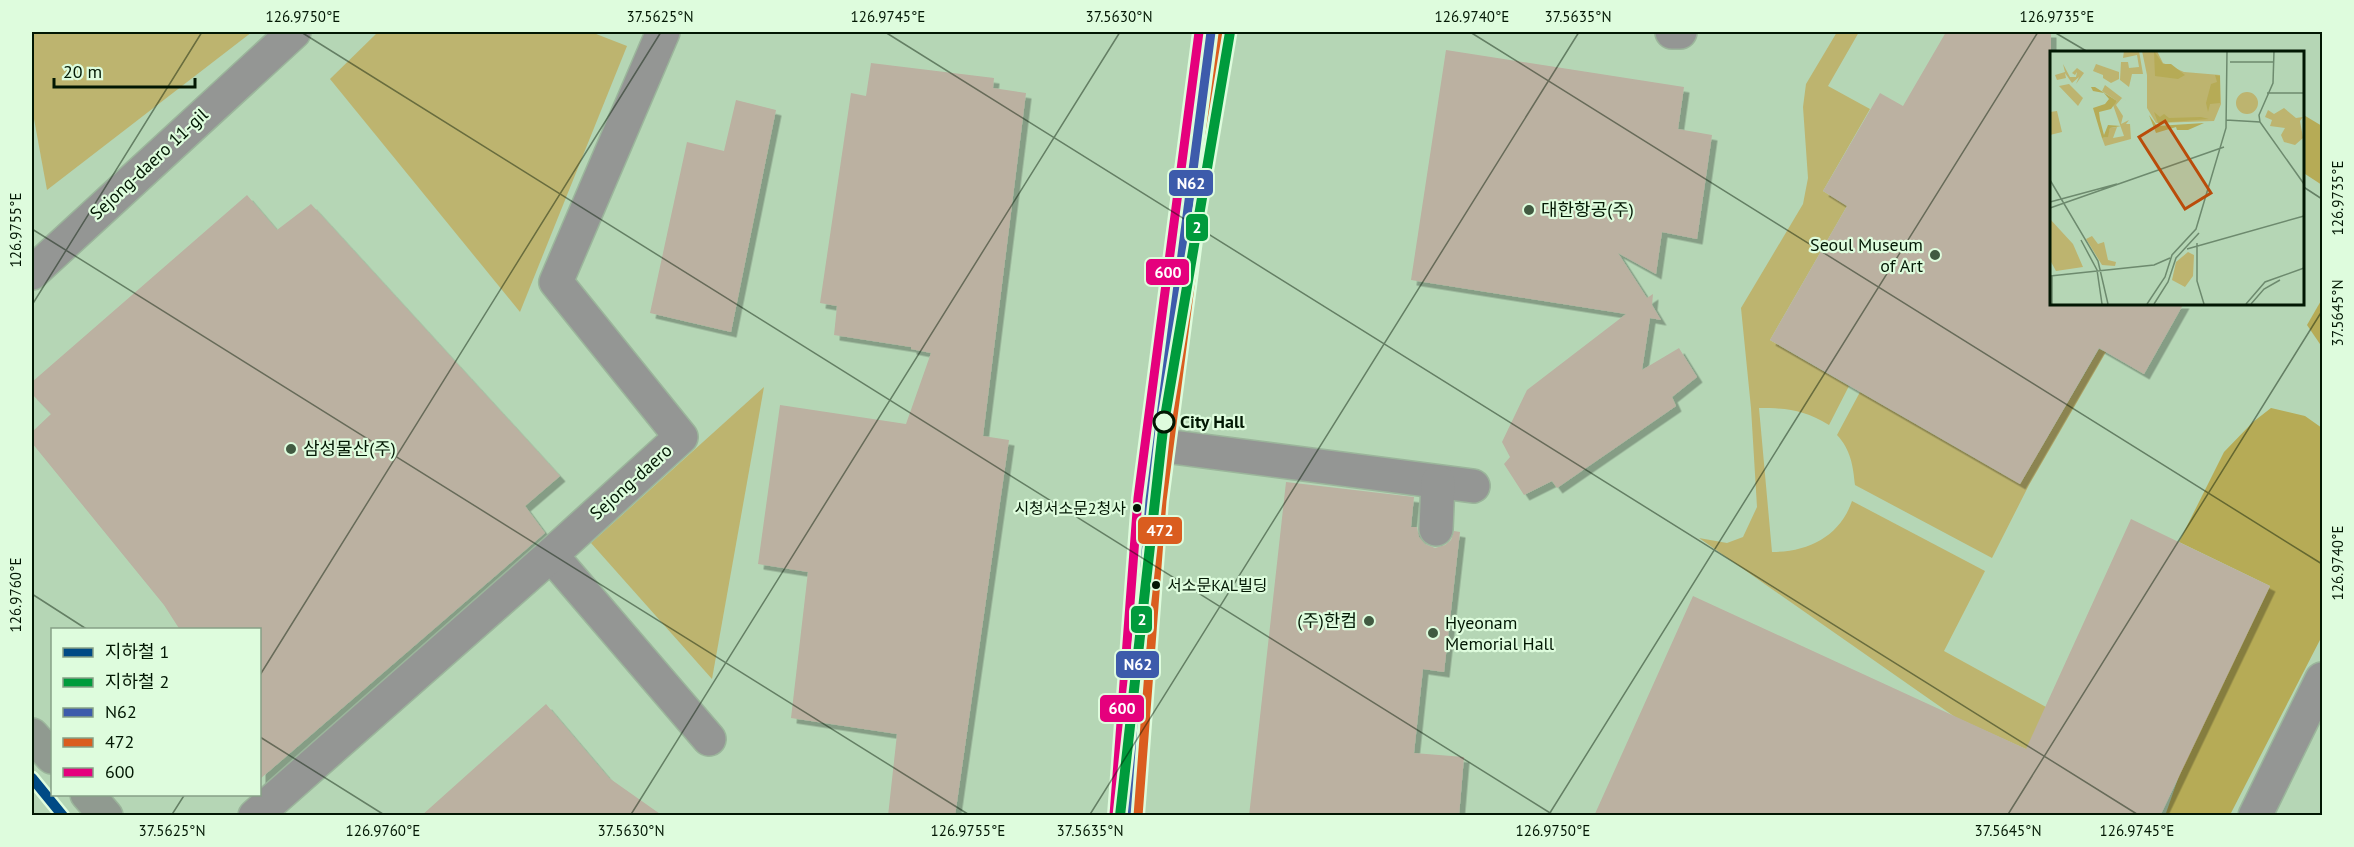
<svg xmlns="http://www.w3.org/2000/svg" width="2354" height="847" viewBox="0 0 2354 847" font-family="'PT Sans','Noto Sans KR',sans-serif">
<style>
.green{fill:#bdb46f}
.forest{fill:#b6ab56}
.building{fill:#bbb1a1;filter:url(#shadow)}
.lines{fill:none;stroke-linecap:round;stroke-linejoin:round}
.minor-casing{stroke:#9bb59b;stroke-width:36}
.major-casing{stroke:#9bb59b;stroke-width:36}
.minor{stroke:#949694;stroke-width:33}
.major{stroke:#909a90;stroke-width:33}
.bus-1-casing{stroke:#defcdd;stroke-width:14}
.bus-2-casing{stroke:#defcdd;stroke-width:14}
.bus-3-casing{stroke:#defcdd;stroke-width:14}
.bus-1{stroke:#3d5bab;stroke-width:9}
.bus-2{stroke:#da5d1f;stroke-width:9}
.bus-3{stroke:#e5007d;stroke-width:9}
.metro-1-casing{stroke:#defcdd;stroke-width:15}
.metro-2-casing{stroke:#defcdd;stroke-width:15}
.metro-1{stroke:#004a85;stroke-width:10}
.metro-2{stroke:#009b3c;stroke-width:10}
.ticks{fill:none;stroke:#021703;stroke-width:1.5;stroke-opacity:0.45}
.poi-dot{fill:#415a41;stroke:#defcdd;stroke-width:2}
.stop-dot{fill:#defcdd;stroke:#021703;stroke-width:3}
.bus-dot{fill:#021703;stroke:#defcdd;stroke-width:2}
.labels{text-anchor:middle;stroke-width:4.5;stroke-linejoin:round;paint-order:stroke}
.bus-label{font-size:16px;fill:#021703;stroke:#defcdd;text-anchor:end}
.street-label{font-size:18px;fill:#021703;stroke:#defcdd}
.poi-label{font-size:18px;fill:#021703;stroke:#defcdd;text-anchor:start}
.stop-label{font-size:18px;font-weight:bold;fill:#021703;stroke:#defcdd;text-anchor:start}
.inset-road{fill:none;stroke:#6d8a6e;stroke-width:1.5}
.view{fill:#ba4c0a;fill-opacity:0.15;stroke:#ba4c0a;stroke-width:3}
.inset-edge{fill:none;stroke:#021703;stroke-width:3}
.line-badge{stroke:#defcdd;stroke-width:2}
.badge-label{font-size:16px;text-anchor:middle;font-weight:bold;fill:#fff}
.neatline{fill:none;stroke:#021703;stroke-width:2}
.ticks-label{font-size:15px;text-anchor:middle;fill:#021703}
</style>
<defs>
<filter id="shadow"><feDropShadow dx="5.5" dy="5.5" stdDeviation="0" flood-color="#0004"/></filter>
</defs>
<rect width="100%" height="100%" fill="#b5d6b5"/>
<!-- green -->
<g class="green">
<polygon points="32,32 252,32 47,190 32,108"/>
<polygon points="378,32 591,32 627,46 520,312 330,79"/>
<path d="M1837 32H1859L1828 86 1870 109 1823 191 1847 206 1770 340 1849 386 1829 425C1804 410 1788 408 1759 408L1772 552C1809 552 1840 536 1852 501L1985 571 1944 651 2046 707 2028 750 1955 717 1699 538 1727 543 1743 537 1757 507 1751 408 1741 308 1803 204 1808 178 1803 107 1806 84Z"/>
<path d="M2099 349 2106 352 2029 485 1992 558 1855 485C1853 466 1851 450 1837 435L1860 392 2020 484Z"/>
<polygon points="764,387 712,679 591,543"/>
</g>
<!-- forest -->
<g class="forest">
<polygon points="2302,114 2322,126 2322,185 2302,172"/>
<polygon points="2322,299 2322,347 2307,325"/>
<polygon points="2271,408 2305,416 2322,428 2322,636 2230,815 2165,816 2181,770 2270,586 2179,542 2224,452 2253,422"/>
</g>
<!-- building -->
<g class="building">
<polygon points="1946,32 2051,32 2051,303 2184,303 2144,374 2099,348 2020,484 1770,340 1847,206 1823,191 1880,93 1903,106"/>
<polygon points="1446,50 1684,87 1678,129 1712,135 1697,239 1662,232 1656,274 1618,253 1647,298 1653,294 1652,305 1661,320 1650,318 1642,370 1679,348 1697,377 1672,397 1676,406 1557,488 1552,481 1524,495 1504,464 1510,457 1502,442 1527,390 1626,314 1411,280"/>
<polygon points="871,63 994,78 993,88 1026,93 983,436 1009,440 955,816 888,816 897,734 791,718 808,572 758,564 780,405 906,424 931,353 911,349 911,347 834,335 837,306 820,303 851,93 866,96"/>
<polygon points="736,100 776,110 731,332 650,313 687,142 724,151"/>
<polygon points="247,195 277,230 311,204 560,476 525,506 545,533 260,779 260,630 180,630 164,605 32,443 32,432 51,414 32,394 32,382"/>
<polygon points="1286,482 1414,497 1411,527 1417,527 1419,537 1425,544 1435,548 1445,545 1451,540 1454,531 1460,532 1444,672 1423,669 1414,753 1464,757 1459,816 1249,816"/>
<polygon points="2131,519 2270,586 2160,816 1594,816 1693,596 2026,749"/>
<polygon points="546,704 609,778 663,816 421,816"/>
</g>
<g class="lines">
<defs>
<g id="minor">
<polyline points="1672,32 1680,32"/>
<polyline points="32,273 294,32"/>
<polyline points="1157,445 1473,486"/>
<polyline points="1436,529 1438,482"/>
<polyline points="551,555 709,739"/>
<polyline points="255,816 551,555 681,437 556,282 663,32"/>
<polyline points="2255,816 2322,679"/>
</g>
<g id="major">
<polyline points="32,735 52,757"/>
<polyline points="87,794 106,816"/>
<polyline points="1126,816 1150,500 1211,32"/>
</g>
</defs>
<!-- minor casing -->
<use href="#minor" class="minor-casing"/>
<!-- major casing -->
<use href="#major" class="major-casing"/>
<!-- minor -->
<use href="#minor" class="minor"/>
<!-- major -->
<use href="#major" class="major"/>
<defs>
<polyline id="bus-1" points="1126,816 1150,500 1211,32"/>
<polyline id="bus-2" points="1138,816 1162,501 1223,34"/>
<polyline id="bus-3" points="1114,815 1138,498 1199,32"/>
</defs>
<!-- bus-1 casing -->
<use href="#bus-1" class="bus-1-casing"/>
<!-- bus-2 casing -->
<use href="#bus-2" class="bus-2-casing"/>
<!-- bus-3 casing -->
<use href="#bus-3" class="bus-3-casing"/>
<!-- bus-1 -->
<use href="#bus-1" class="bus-1"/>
<!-- bus-2 -->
<use href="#bus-2" class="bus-2"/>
<!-- bus-3 -->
<use href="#bus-3" class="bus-3"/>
<defs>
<polyline id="metro-1" points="32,778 63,816"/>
<polyline id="metro-2" points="1120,816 1163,429 1230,32"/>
</defs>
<!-- metro-1 casing -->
<use href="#metro-1" class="metro-1-casing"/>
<!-- metro-2 casing -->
<use href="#metro-2" class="metro-2-casing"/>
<!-- metro-1 -->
<use href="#metro-1" class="metro-1"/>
<!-- metro-2 -->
<use href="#metro-2" class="metro-2"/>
</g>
<!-- ticks -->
<path class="ticks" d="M301 32 1555 816M885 32 2140 816M1470 32 2322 564M2054 32 2088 52M2302 186 2322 199M32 229 971 816M32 305 202 32M32 594 88 630M260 675 661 32M260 737 386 816M171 816 185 794M630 816 1120 32M1089 816 1579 32M1548 816 2038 32M2007 816 2322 311"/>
<!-- markers -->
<g class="poi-dot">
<circle cx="1529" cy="210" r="6"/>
<circle cx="1935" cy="255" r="6"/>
<circle cx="291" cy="449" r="6"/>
<circle cx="1369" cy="621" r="6"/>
<circle cx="1433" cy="633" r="6"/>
</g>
<circle class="stop-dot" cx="1164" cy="422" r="10"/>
<g class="bus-dot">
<circle cx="1137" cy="508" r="5"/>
<circle cx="1156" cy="585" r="5"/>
</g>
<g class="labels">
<!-- bus labels -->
<g class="bus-label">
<text x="1126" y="514">시청서소문2청사</text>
<text x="1167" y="591" text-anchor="start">서소문KAL빌딩</text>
</g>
<!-- street labels -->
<g class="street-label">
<text transform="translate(149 164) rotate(-43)" y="6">Sejong-daero 11-gil</text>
<text transform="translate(631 482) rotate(-42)" y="6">Sejong-daero</text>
</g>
<!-- poi labels -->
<g class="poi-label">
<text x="1541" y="216">대한항공(주)</text>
<text x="1923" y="251" text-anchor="end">Seoul Museum<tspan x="1923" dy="21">of Art</tspan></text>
<text x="303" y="455">삼성물산(주)</text>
<text x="1357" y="627" text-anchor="end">(주)한컴</text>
<text x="1445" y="629">Hyeonam<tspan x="1445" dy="21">Memorial Hall</tspan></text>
</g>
<!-- stop labels -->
<g class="stop-label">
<text x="1180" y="428">City Hall</text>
</g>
</g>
<!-- overview -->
<g transform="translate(2050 51)">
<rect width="254" height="254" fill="#b5d6b5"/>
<path d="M74 0H89L93 23H82L79 36 70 29 71 11H78L79 17 89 16 87 4 73 7ZM92 0H107L113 12 134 21 170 24 171 53 164 70 106 72 97 57V24ZM13 13 20 26H26L27 21 25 24 22 22 27 17 34 22 26 33 29 26 22 32 15 22 16 27 7 29 5 24 15 21ZM46 13 69 21V28L61 32 53 27V24L43 20ZM19 33 33 47 28 55 9 35ZM55 34 76 50 72 47 66 54 73 65 71 73 79 69 76 73H80L81 88 55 95 52 87 57 86 60 77 67 76 63 87 74 85 63 54 67 50 52 40ZM186 52a11 11 0 1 1 22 0a11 11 0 1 1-22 0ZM234 57 246 67 253 66 250 70 253 87 245 94 234 91 231 84 235 77 220 75 222 69 215 66 218 59 224 63ZM7 60 12 81 0 84V61ZM0 168 23 193 33 216 6 220 0 209ZM42 185 48 193 54 191 58 209 66 211 65 215 52 214 36 188ZM138 201 144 204 143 225 135 236 122 229 126 211Z" fill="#bdb46f"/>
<path d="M104 0 113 13H121L135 24 128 28 105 25ZM165 24 170 25V52L160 53 158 61 156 52 161 33 167 31ZM45 36 67 50 61 58 49 61 50 69 54 84 58 74 71 75 60 77 58 86 52 87 43 57 55 53 59 48 54 42 43 40 41 36ZM104 61 110 66 114 63 119 67 151 66 159 68 108 72ZM99 64 107 75 154 72 138 79H127L126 76 106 82Z" fill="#b6ab56"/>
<path class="inset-road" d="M180 11H224M217 42H254M176 69 210 71 254 133M210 71 209 64 223 32 224 0M0 129 48 210 58 253M0 151 67 133M0 157 174 96M31 189 47 219 52 253M147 192V230L154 253M137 198 254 165M2 224V253M0 225 104 214 120 207M97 253 115 226 122 204 146 178 176 77 177 0M104 253 118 231 126 207 149 182M196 253 215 231 254 217M201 253 214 238 230 229"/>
<path class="view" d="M115 70 161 142 135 158 89 86Z"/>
<rect width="254" height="254" class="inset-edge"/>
</g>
<g class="line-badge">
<rect x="1168" y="169" width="46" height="28" rx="6" fill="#3d5bab"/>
<rect x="1185" y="213" width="24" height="29" rx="6" fill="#009b3c"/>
<rect x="1145" y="258" width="45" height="28" rx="6" fill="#e5007d"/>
<rect x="1137" y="516" width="46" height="29" rx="6" fill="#da5d1f"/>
<rect x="1130" y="605" width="23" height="29" rx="6" fill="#009b3c"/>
<rect x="1115" y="650" width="45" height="29" rx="6" fill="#3d5bab"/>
<rect x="1099" y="694" width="46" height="29" rx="6" fill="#e5007d"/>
</g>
<g class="badge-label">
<text x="1191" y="189">N62</text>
<text x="1197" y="233">2</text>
<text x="1168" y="278">600</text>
<text x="1160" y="536">472</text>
<text x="1142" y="625">2</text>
<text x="1138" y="670">N62</text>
<text x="1122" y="714">600</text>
</g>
<!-- border -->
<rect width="2354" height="847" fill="none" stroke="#defcdd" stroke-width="66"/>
<!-- legend -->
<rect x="51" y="628" width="210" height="168" fill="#defcdd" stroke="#86a086" stroke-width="1.5"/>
<rect x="63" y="648" width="30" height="9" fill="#004a85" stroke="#86a086" stroke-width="1.5"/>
<text x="105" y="658" font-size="18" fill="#021703">지하철 1</text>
<rect x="63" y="678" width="30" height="9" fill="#009b3c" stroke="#86a086" stroke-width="1.5"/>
<text x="105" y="688" font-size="18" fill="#021703">지하철 2</text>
<rect x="63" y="708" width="30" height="9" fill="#3d5bab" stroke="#86a086" stroke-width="1.5"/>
<text x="105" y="718" font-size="18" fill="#021703">N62</text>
<rect x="63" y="738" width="30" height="9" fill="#da5d1f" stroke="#86a086" stroke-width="1.5"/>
<text x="105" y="748" font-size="18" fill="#021703">472</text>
<rect x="63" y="768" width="30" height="9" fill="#e5007d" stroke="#86a086" stroke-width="1.5"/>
<text x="105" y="778" font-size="18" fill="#021703">600</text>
<!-- scale -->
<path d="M54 78v9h141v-9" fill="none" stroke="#021703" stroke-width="3"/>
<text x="63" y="78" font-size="18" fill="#021703" stroke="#defcdd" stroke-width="4.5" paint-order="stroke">20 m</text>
<rect x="33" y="33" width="2288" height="781" class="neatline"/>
<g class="ticks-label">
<text x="303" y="22">126.9750°E</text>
<text x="660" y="22">37.5625°N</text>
<text x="888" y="22">126.9745°E</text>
<text x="1119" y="22">37.5630°N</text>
<text x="1472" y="22">126.9740°E</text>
<text x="1578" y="22">37.5635°N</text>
<text x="2057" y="22">126.9735°E</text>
<text transform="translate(2338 198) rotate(-90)" y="5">126.9735°E</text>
<text transform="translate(16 230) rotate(-90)" y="5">126.9755°E</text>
<text transform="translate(2338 313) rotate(-90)" y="5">37.5645°N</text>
<text transform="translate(2338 563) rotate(-90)" y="5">126.9740°E</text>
<text transform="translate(16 595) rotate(-90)" y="5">126.9760°E</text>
<text x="172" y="836">37.5625°N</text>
<text x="383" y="836">126.9760°E</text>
<text x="631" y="836">37.5630°N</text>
<text x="968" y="836">126.9755°E</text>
<text x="1090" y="836">37.5635°N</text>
<text x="1553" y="836">126.9750°E</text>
<text x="2008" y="836">37.5645°N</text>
<text x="2137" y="836">126.9745°E</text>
</g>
</svg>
